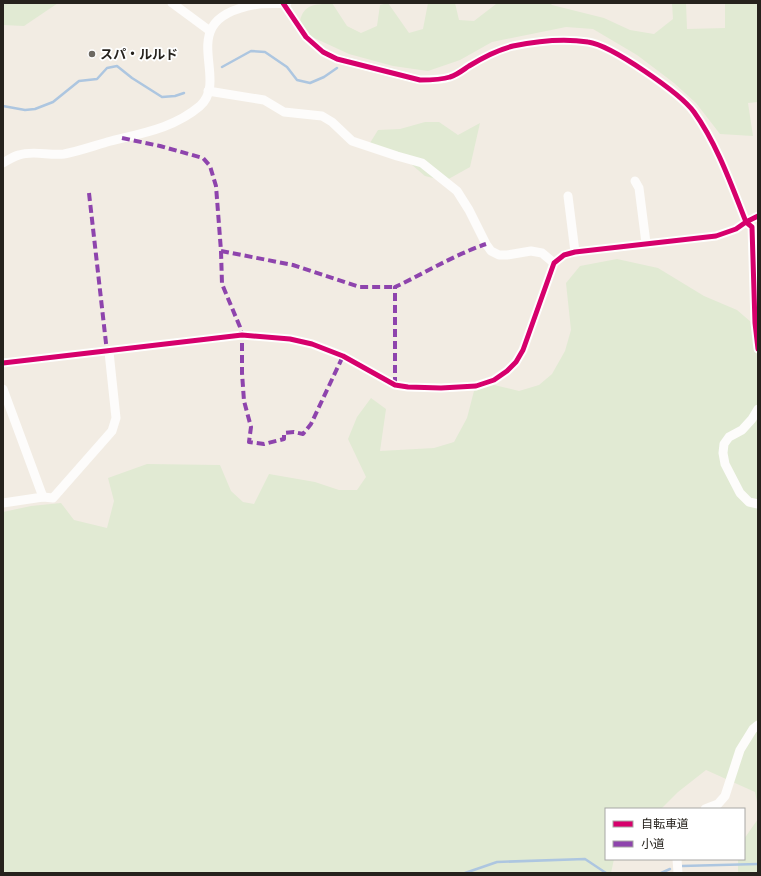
<svg xmlns="http://www.w3.org/2000/svg" width="761" height="876" viewBox="0 0 761 876" font-family="'Fira Sans Condensed','Noto Sans JP',sans-serif">
<style>
.green{fill:#e1ead3}
.lines{fill:none;stroke-linecap:round;stroke-linejoin:round}
.stream{stroke:#adc6e0;stroke-width:2.5}
.minor{stroke:#fdfcfb;stroke-width:9}
.quiet{stroke:#8e44ad;stroke-width:4;stroke-dasharray:8 4;stroke-linecap:butt}
.cycleway-casing{stroke:#fff;stroke-width:8}
.cycleway{stroke:#d6006c;stroke-width:5}
.poi-dot{fill:#6d6962;stroke:#fff;stroke-width:1.5}
.labels{text-anchor:middle;stroke-width:3.5;stroke-linejoin:round;paint-order:stroke}
.poi-label{font-size:13px;font-weight:bold;fill:#26221d;stroke:#fff;text-anchor:start}
</style>
<rect width="100%" height="100%" fill="#f2ece3"/>
<!-- green -->
<g class="green">
<polygon points="3,3 58,3 24,26 3,25"/>
<path d="M332 3 347 26 361 33 377 26 380 5 388 3 409 33 423 29 428 3H455L459 20 474 21 496 4 550 3 552 5 604 18 630 30 654 34 673 19 672 3H686L687 29 725 28V3H758V102L748 103 753 136 720 134 696 103 674 83 637 55 593 29 566 27 492 42 460 60 428 71 393 66 349 54 310 36 300 21C304 3 316 5 332 3Z"/>
<polygon points="425,122 439,122 458,135 480,123 470,167 445,181 425,176 411,164 370,143 378,130 400,129"/>
<polygon points="617,259 658,268 704,296 737,310 758,328 758,807 755,792 706,770 678,792 661,809 606,809 606,859 614,859 611,873 3,873 3,512 31,506 61,503 74,520 107,528 114,501 108,478 147,464 220,465 231,491 243,502 254,504 269,474 315,482 339,490 357,490 366,477 348,439 357,417 371,398 386,409 380,451 434,448 454,442 467,418 474,391 494,385 519,391 539,385 552,374 565,351 571,330 566,283 580,266"/>
<polygon points="758,819 758,873 738,873 738,859 744,859 744,839"/>
</g>
<g class="lines">
<!-- stream -->
<g class="stream">
<polyline points="222,67 251,51 265,52 287,67 297,80 310,83 324,77 337,68"/>
<polyline points="3,106 25,110 35,109 53,102 79,81 97,79 107,68 117,66 132,78 162,97 175,96 184,93"/>
<polyline points="682,866 758,864"/>
<polyline points="465,873 497,862 585,859 606,873"/>
<polyline points="661,873 670,869"/>
</g>
<!-- minor -->
<g class="minor">
<polyline points="172,3 210,31"/>
<path d="M283 3 306 37 323 52 337 59 420 80C430 80 441 80 450 77 457 75 463 70 469 66 482 58 497 50 513 46 537 41 563 38 588 42 611 45 680 93 694 112 717 144 731 184 746 222L752 227 755 323 758 349"/>
<polyline points="208,91 264,100 284,112 322,116 332,122 352,141 397,156 422,163 457,191 469,210 486,244 491,251 499,255 507,255 531,251 542,253 554,263"/>
<path d="M3 163C8 160 14 156 19 155 33 150 50 156 64 154 80 151 96 145 111 141 143 133 174 128 200 106 232 77 169 18 259 4 268 3 278 4 287 3"/>
<polyline points="635,181 639,188 646,243"/>
<polyline points="568,196 575,252"/>
<polyline points="3,363 242,335 290,339 312,344 343,356 395,385 408,387 441,388 476,386 494,380 507,371 516,362 523,350 554,263 564,255 575,252 716,236 736,229 746,222 758,216"/>
<polyline points="3,389 43,497 3,503"/>
<polyline points="758,409 752,419 742,430 729,437 724,444 723,453 725,464 740,493 749,502 758,504"/>
<polyline points="43,497 53,498 112,431 116,418 109,352"/>
<polyline points="705,809 718,804 725,796 740,750 753,729 758,725"/>
<polyline points="677,859 678,873"/>
</g>
<!-- quiet -->
<g class="quiet">
<polyline points="122,138 160,146 203,158 210,166 216,186 221,251 222,284 240,327 242,335 242,373 244,401 251,427 249,442 264,444 284,439 284,433 294,432 303,434 311,424 343,356"/>
<polyline points="89,193 107,352"/>
<polyline points="221,251 293,265 360,287 395,287"/>
<path d="M395 385V287C425 273 454 255 486 244"/>
</g>
<defs>
<g id="cycleway">
<path d="M283 3 306 37 323 52 337 59 420 80C430 80 441 80 450 77 457 75 463 70 469 66 482 58 497 50 513 46 537 41 563 38 588 42 611 45 680 93 694 112 717 144 731 184 746 222L752 227 755 323 758 349"/>
<polyline points="3,363 242,335 290,339 312,344 343,356 395,385 408,387 441,388 476,386 494,380 507,371 516,362 523,350 554,263 564,255 575,252 716,236 736,229 746,222 758,216"/>
</g>
</defs>
<!-- cycleway casing -->
<use href="#cycleway" class="cycleway-casing"/>
<!-- cycleway -->
<use href="#cycleway" class="cycleway"/>
</g>
<!-- markers -->
<circle class="poi-dot" cx="92" cy="54" r="4"/>
<g class="labels">
<!-- poi labels -->
<g class="poi-label">
<text x="100" y="59">スパ・ルルド</text>
</g>
</g>
<!-- border -->
<rect width="761" height="876" fill="none" stroke="#26221d" stroke-width="8"/>
<!-- legend -->
<rect x="605" y="808" width="140" height="52" fill="#ffffff" stroke="#a8a7a5"/>
<rect x="613" y="821" width="20" height="6" fill="#d6006c" stroke="#a8a7a5"/>
<text x="641" y="828" font-size="12" fill="#26221d">自転車道</text>
<rect x="613" y="841" width="20" height="6" fill="#8e44ad" stroke="#a8a7a5"/>
<text x="641" y="848" font-size="12" fill="#26221d">小道</text>
</svg>
